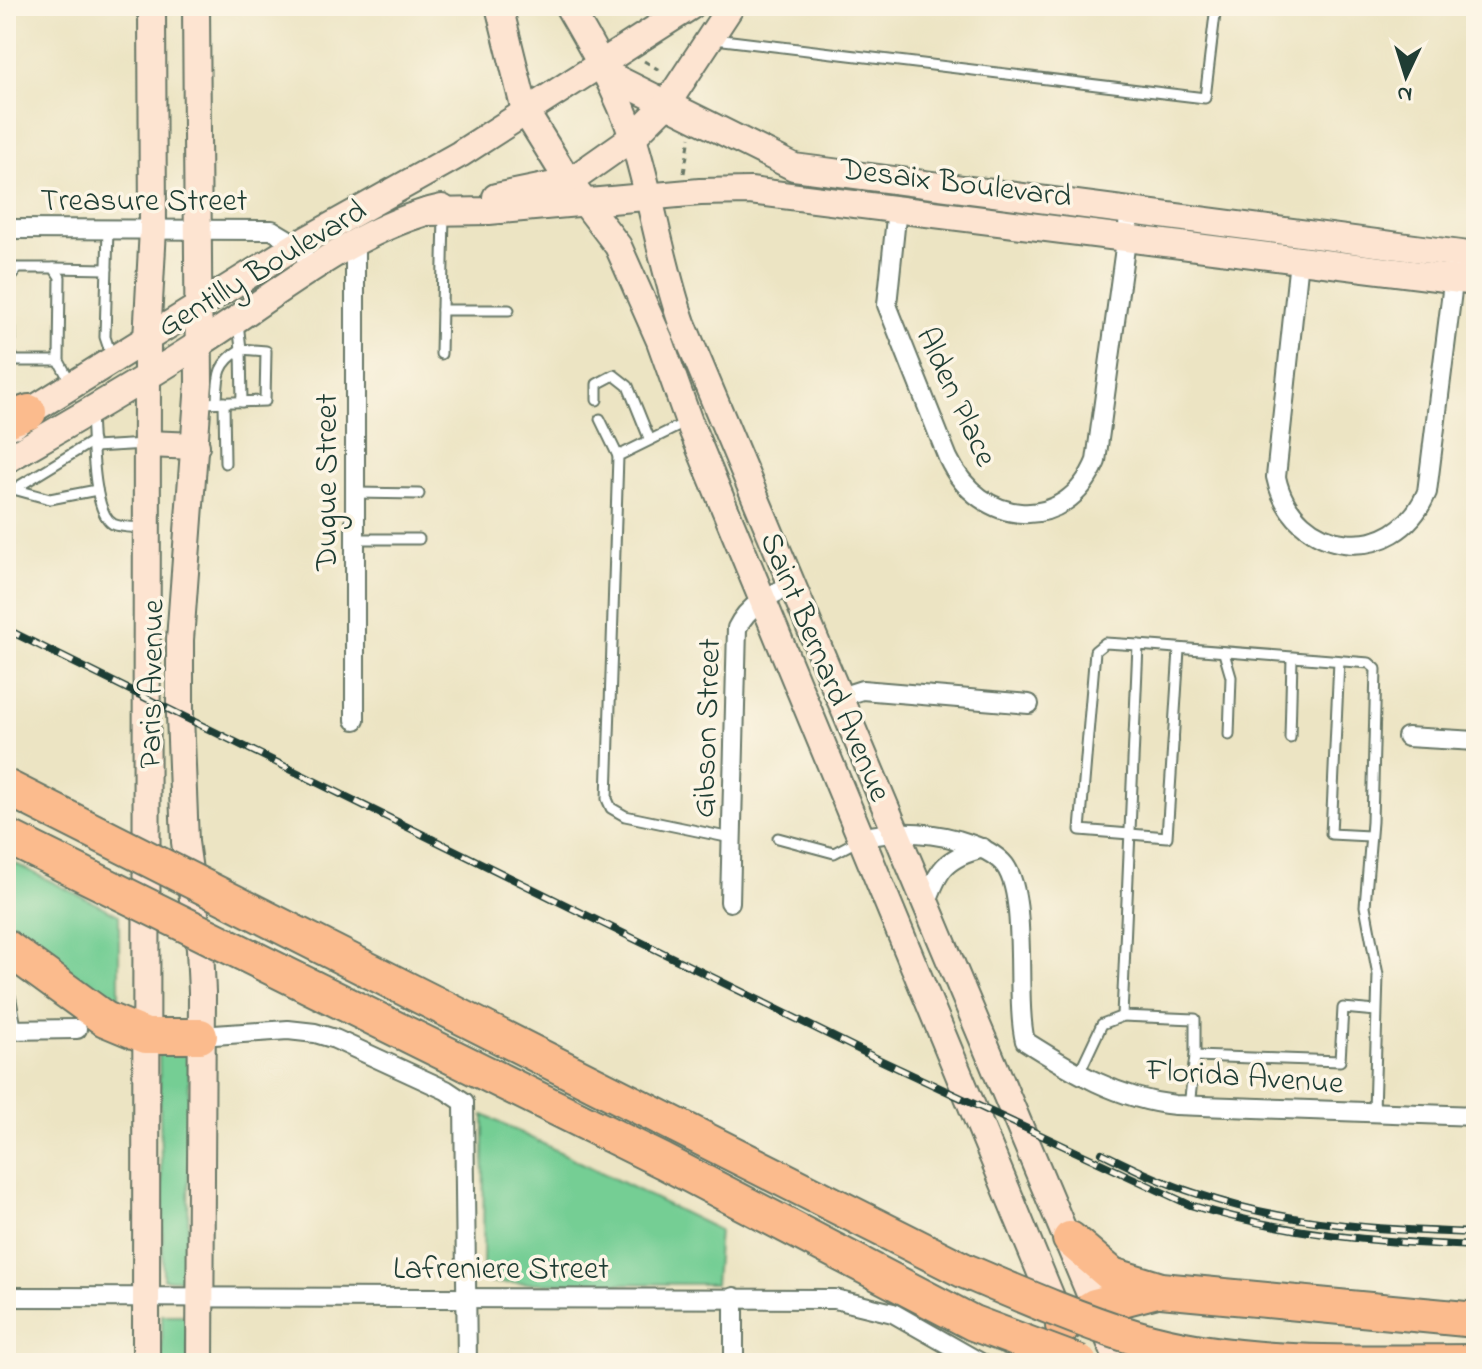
<svg xmlns="http://www.w3.org/2000/svg" width="1482" height="1369" viewBox="0 0 1482 1369" font-family="'Indie Flower',sans-serif">
<style>
.green{fill:#75ce94;stroke:#4a8664;stroke-width:2}
.lines{fill:none;stroke-linecap:round;stroke-linejoin:round}
.lane-casing{stroke:#677766;stroke-width:13}
.street-casing{stroke:#677766;stroke-width:22}
.secondary-casing{stroke:#677766;stroke-width:30}
.highway-casing{stroke:#677766;stroke-width:38}
.path{stroke:#677766;stroke-width:3;stroke-dasharray:6 6;stroke-linecap:butt}
.lane{stroke:#fff;stroke-width:9}
.street{stroke:#fff;stroke-width:18}
.secondary{stroke:#fde4d1;stroke-width:26}
.highway{stroke:#fbbb8d;stroke-width:34}
.rail-casing{stroke:#1f3d34;stroke-width:8}
.rail{stroke:#fcf5e5;stroke-width:5;stroke-dasharray:15;stroke-linecap:butt}
.highway-bridge-casing{stroke:#677766;stroke-width:38;stroke-linecap:butt}
.highway-bridge{stroke:#fbbb8d;stroke-width:34}
.labels{text-anchor:middle;stroke-width:7;stroke-linejoin:round;paint-order:stroke}
.street-label{font-size:32px;fill:#1f3d34;stroke:#fcf5e5}
</style>
<rect width="100%" height="100%" fill="#fcf5e5"/>
<filter id="ink" filterUnits="userSpaceOnUse"><feTurbulence type="fractalNoise" baseFrequency=".0125" numOctaves="2"/><feDisplacementMap in="SourceGraphic" scale="16" xChannelSelector="R" yChannelSelector="G"/><feConvolveMatrix kernelMatrix="1 2 1 2 8 2 1 2 1" color-interpolation-filters="sRGB"/></filter>
<filter id="wash" filterUnits="userSpaceOnUse"><feTurbulence type="fractalNoise" baseFrequency=".006" numOctaves="4" result="noise"/><feDisplacementMap in="SourceGraphic" scale="32" xChannelSelector="R" yChannelSelector="G"/><feGaussianBlur stdDeviation="1.8" result="paint"/><feColorMatrix in="noise" values="0 0 0 0 0 0 0 0 0 0 0 0 0 0 0 0 0 1.4 0 .05"/><feComposite in="paint" operator="in"/></filter>
<g filter="url(#wash)">
<rect width="100%" height="100%" fill="#ece4c3"/>
<!-- green -->
<g class="green">
<polygon points="6,859 119,915 119,1015 6,934"/>
<polygon points="159,1048 189,1048 188,1280 163,1279"/>
<polygon points="484,1115 719,1230 715,1284 490,1283 483,1278"/>
<rect x="162" y="1315" width="26" height="48"/>
</g>
</g>
<g filter="url(#ink)">
<g class="lines">
<defs>
<g id="lane">
<polyline points="715,39 1205,98 1216,6"/>
<polyline points="108,229 105,337 112,358"/>
<polyline points="54,268 107,269"/>
<polyline points="442,310 509,310"/>
<polyline points="241,349 242,402"/>
<polyline points="441,354 444,215"/>
<polyline points="59,361 15,361 10,353 9,280 17,268 54,268 60,277 59,361 71,383"/>
<polyline points="597,400 597,384 614,375 628,386 649,438"/>
<path d="M217 402C218 376 217 364 241 349"/>
<polyline points="224,402 225,463"/>
<polyline points="201,403 265,401 266,351 241,349 238,323"/>
<path d="M91 415C93 439 92 512 113 524 121 528 136 527 145 528"/>
<polyline points="600,419 618,456"/>
<polyline points="685,423 618,456 607,799 611,808 625,816 731,838"/>
<polyline points="94,447 146,444"/>
<polyline points="6,487 50,499 97,490"/>
<polyline points="11,491 93,441"/>
<polyline points="355,493 419,494"/>
<polyline points="355,539 419,539"/>
<polyline points="1138,645 1105,643 1095,651 1080,830 1167,837 1179,650"/>
<polyline points="1224,653 1231,677 1229,735"/>
<polyline points="1339,661 1331,834 1369,836"/>
<polyline points="1290,738 1292,658"/>
<polyline points="778,838 834,853 859,840"/>
<polyline points="1079,1073 1102,1024 1123,1016"/>
<polyline points="1189,1106 1195,1056"/>
<polyline points="1374,1112 1378,975 1365,906 1372,822 1376,669 1369,663 1138,645 1122,1016 1195,1019 1195,1056 1340,1061 1343,1008 1376,1011"/>
</g>
<g id="street">
<path d="M897 208 887 305 948 458C980 527 1066 535 1096 461L1130 211"/>
<polyline points="6,229 272,230 297,245 313,270"/>
<path d="M1299 260 1276 477C1293 557 1395 569 1427 492L1455 267"/>
<polyline points="837,698 862,690 1029,704"/>
<polyline points="355,720 355,244"/>
<polyline points="1407,737 1476,741"/>
<path d="M862 838C895 830 925 831 958 840 974 845 990 850 1002 862 1030 890 1014 997 1025 1041 1072 1071 1118 1099 1175 1105L1476 1116"/>
<path d="M730 902 737 628C748 605 770 595 792 585"/>
<path d="M926 905C938 869 945 858 983 848"/>
<polyline points="6,998 12,1030"/>
<polyline points="6,1030 77,1029"/>
<polyline points="200,1036 288,1030 315,1033 335,1039 446,1090 464,1102 467,1363"/>
<polyline points="6,1297 835,1299 893,1313 981,1363"/>
<polyline points="734,1363 734,1297"/>
</g>
<g id="secondary">
<polyline points="196,6 199,383 180,640 180,715 185,842 200,949 202,992 200,1363"/>
<polyline points="499,6 525,111 569,182 618,246 660,341 689,422 1060,1319"/>
<path d="M568 6C592 47 619 93 633 138 652 199 661 263 682 323L1119 1363"/>
<polyline points="602,68 613,77 794,167 1476,256"/>
<polyline points="496,197 569,182 633,137 668,102 731,6"/>
<polyline points="426,212 489,211 700,192 750,191 1476,282"/>
<polyline points="14,425 29,412 297,245 460,154 691,6"/>
<polyline points="147,444 196,446"/>
<path d="M6 460C71 422 136 385 199 344 272 298 357 226 442 208"/>
<polyline points="146,1363 147,339 153,229 152,6"/>
</g>
<g id="highway">
<polyline points="6,420 29,412"/>
<polyline points="6,947 105,1019 146,1036 200,1036"/>
<polyline points="1070,1239 1112,1275 1161,1290 1476,1320"/>
<polyline points="1063,1326 1095,1306 1153,1291"/>
</g>
</defs>
<!-- lane casing -->
<use href="#lane" class="lane-casing"/>
<!-- street casing -->
<use href="#street" class="street-casing"/>
<!-- secondary casing -->
<use href="#secondary" class="secondary-casing"/>
<!-- highway casing -->
<use href="#highway" class="highway-casing"/>
<!-- path -->
<g class="path">
<polyline points="644,61 661,71"/>
<polyline points="684,173 690,137"/>
</g>
<!-- lane -->
<use href="#lane" class="lane"/>
<!-- street -->
<use href="#street" class="street"/>
<!-- secondary -->
<use href="#secondary" class="secondary"/>
<!-- highway -->
<use href="#highway" class="highway"/>
<defs>
<g id="rail">
<path d="M6 629 880 1060 1190 1205C1290 1235 1373 1242 1476 1246"/>
<path d="M1102 1153C1133 1168 1165 1184 1198 1194 1289 1225 1381 1230 1476 1233"/>
</g>
</defs>
<!-- rail casing -->
<use href="#rail" class="rail-casing"/>
<!-- rail -->
<use href="#rail" class="rail"/>
<defs>
<g id="highway-bridge">
<path d="M6 787 963 1270C1019 1294 1076 1319 1134 1337 1240 1369 1367 1362 1476 1362"/>
<polyline points="6,836 663,1161 973,1323 1080,1363"/>
</g>
</defs>
<!-- highway-bridge casing -->
<use href="#highway-bridge" class="highway-bridge-casing"/>
<!-- highway-bridge -->
<use href="#highway-bridge" class="highway-bridge"/>
</g>
</g>
<g class="labels">
<!-- street labels -->
<g class="street-label">
<text transform="translate(956 181) rotate(7)" y="11">Desaix Boulevard</text>
<text x="144" y="210">Treasure Street</text>
<text transform="translate(261 267) rotate(-31)" y="11">Gentilly Boulevard</text>
<text transform="translate(958 396) rotate(65)" y="11">Alden Place</text>
<text transform="translate(325 482) rotate(-90)" y="11">Dugue Street</text>
<text transform="translate(827 666) rotate(67)" y="11">Saint Bernard Avenue</text>
<text transform="translate(150 684) rotate(-89)" y="11">Paris Avenue</text>
<text transform="translate(705 728) rotate(-88)" y="11">Gibson Street</text>
<text transform="translate(1245 1075) rotate(4)" y="11">Florida Avenue</text>
<text x="501" y="1278">Lafreniere Street</text>
</g>
</g>
<!-- margin -->
<rect width="1482" height="1369" fill="none" stroke="#fcf5e5" stroke-width="32"/>
<!-- north arrow -->
<g transform="translate(1406 76) rotate(184)" stroke="#fcf5e5" stroke-width="6" paint-order="stroke">
<path d="M0-6L14 30L0 20L-14 30Z" fill="#1f3d34"/>
<text y="-12" font-size="22" font-weight="bold" text-anchor="middle" fill="#1f3d34">N</text>
</g>
</svg>
